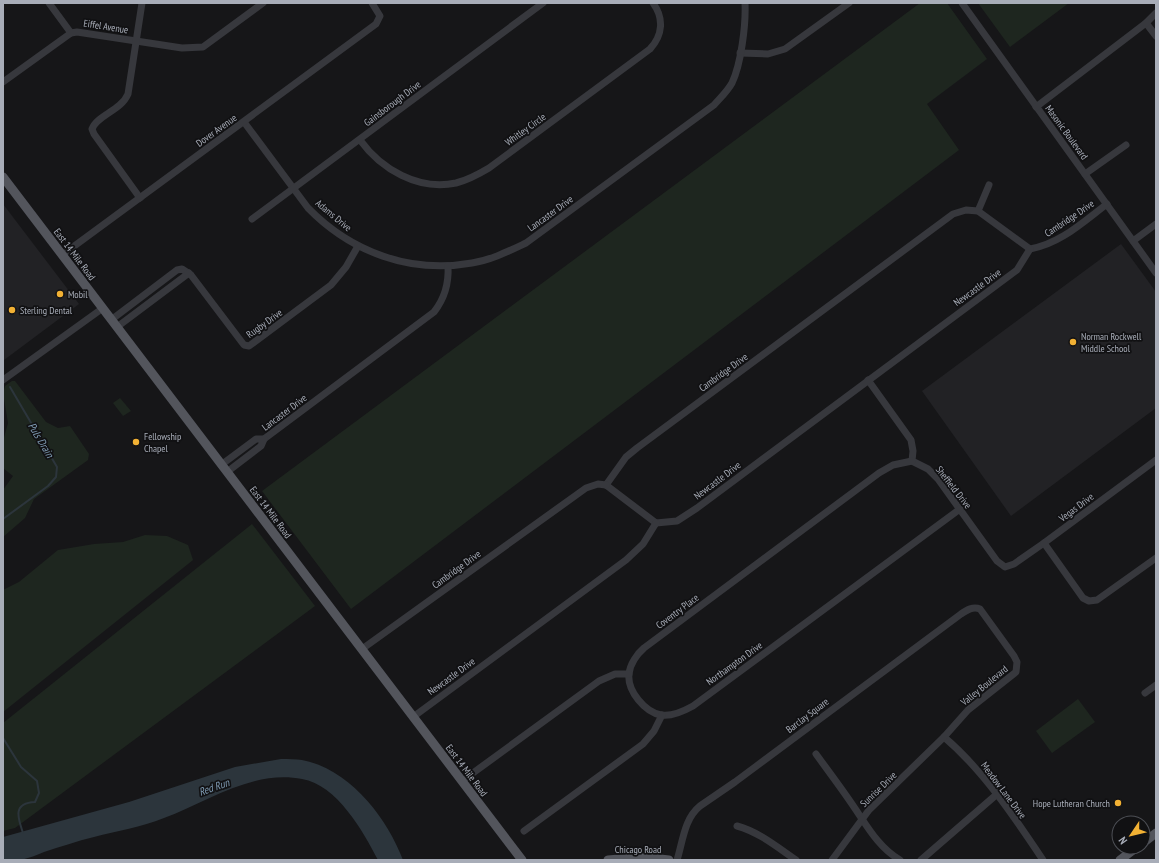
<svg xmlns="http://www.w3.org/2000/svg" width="1159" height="863" viewBox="0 0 1159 863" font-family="'PT Sans Narrow',sans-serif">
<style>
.built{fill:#222225}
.green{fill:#1e261f}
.water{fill:#2c353c}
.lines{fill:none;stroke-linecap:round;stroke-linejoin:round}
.stream{stroke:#2c353c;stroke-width:2}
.minor{stroke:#37383d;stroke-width:7}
.major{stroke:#53555c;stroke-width:9}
.poi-dot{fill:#f2b134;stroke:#111113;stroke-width:1.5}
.labels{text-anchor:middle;stroke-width:3.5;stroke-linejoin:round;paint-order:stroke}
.street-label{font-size:10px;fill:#a8adb8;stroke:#111113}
.poi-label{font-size:10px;fill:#a8adb8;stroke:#111113;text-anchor:start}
.water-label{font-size:11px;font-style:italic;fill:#7f9bb3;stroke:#111113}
</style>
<rect width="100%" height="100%" fill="#161618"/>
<!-- built -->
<g class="built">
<polygon points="3,204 79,304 4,360 3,359"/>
<polygon points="1121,244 1156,292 1156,408 1011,516 922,391"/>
</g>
<!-- green -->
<g class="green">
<polygon points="920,3 947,3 987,59 927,104 959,150 351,609 262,491"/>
<polygon points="978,3 1069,3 1010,47"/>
<polygon points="12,381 15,381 46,422 58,428 70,426 89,454 88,460 34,499 25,518 3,537 3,490 13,476 3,468 3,441 8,423 3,393 5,386"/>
<polygon points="120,398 131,411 123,416 113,403"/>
<polygon points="252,524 315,606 15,828 3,831 3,723"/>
<polygon points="145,535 167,536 188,545 193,560 3,712 3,590 19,582 58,550 94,544 123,542"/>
<polygon points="1078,699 1095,722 1052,753 1036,731"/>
</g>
<!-- water -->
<path class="water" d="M281 759C288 759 296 759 302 760 350 769 387 818 403 860H378C363 831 337 785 302 779 254 769 207 802 164 818 141 827 117 831 94 837 77 841 60 847 44 852 37 855 29 858 21 860 16 861 9 860 3 860V837L129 802 235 767Z"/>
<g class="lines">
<!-- stream -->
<g class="stream">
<polyline points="3,519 48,486 56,477 57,467 10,387"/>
<path d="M3 738 21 767 37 781 39 793 35 802C12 803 18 818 23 833"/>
</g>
<!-- minor -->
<g class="minor">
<polyline points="49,3 71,33"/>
<polyline points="962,3 1156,273"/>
<polyline points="1146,23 1156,36"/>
<polyline points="740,53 768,54 785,49 849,3"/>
<polyline points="3,82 71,33 77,32 182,48 203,47 263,3"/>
<polyline points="1036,107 1146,23 1156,13"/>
<path d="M244 122 308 208C351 252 410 274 472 263 491 260 509 251 526 243L714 105C720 98 727 92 732 83 741 64 746 25 745 3"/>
<path d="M360 140C381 169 418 191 456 183 468 180 479 174 489 168L650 49C663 35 664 18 653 3"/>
<polyline points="1085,174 1126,145"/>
<path d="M140 198 94 134 92 129C97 115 121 111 128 94L142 3"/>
<polyline points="978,211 989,185"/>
<polyline points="252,219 543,3"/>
<polyline points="1133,241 1156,224"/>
<polyline points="62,255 376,24 380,16 372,3"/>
<polyline points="111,320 177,270 182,269 191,275 244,345 249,346 331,285 346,267 358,246"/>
<polyline points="117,327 189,273"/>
<polyline points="3,380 103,308"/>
<polyline points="868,380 911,440 913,451 912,461 928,469 938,479 997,561 1005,567 1014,564 1044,543 1156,460"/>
<path d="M264 439 434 312C445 298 449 284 448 266"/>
<path d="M912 461 893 465 879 473 644 648C637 654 630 664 629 674 627 691 645 712 661 715 672 717 684 711 693 706L960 509"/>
<polyline points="221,465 256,439 264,439 261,446 227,472"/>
<path d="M606 485 626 457 637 448 953 214 966 210 978 211 1030 249C1060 244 1083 222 1107 204"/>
<polyline points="606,485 656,523"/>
<polyline points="656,523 677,521 697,508 1017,270 1030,249"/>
<polyline points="1044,543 1083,598 1089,601 1097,600 1156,558"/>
<polyline points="362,649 586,488 598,484 606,485"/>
<polyline points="1145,693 1156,685"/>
<polyline points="413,717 626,560 643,544 656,523"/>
<path d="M944 737C983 770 1015 818 1043 860"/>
<path d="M816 754C829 772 842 789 854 807 867 826 879 848 900 860"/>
<polyline points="462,781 599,681 615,674 629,674"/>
<path d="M737 826C759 832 777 847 796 860"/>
<polyline points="524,831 643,744 654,731 662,715"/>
<path d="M677 860C683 841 684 819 700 806L735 782 961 614C967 610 973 606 980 609L1014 656 1017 662 1016 672 968 710 944 737 869 810 832 860"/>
<polyline points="921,860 996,795"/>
</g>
<!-- major -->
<g class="major">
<polyline points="3,177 522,860"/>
<polyline points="1143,843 1156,833"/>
<polyline points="608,860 642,857 669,860"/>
<polyline points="1120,860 1137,847"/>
</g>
</g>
<!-- markers -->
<g class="poi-dot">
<circle cx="60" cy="294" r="4"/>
<circle cx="12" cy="310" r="4"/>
<circle cx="1073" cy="342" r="4"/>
<circle cx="136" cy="442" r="4"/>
<circle cx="1118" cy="803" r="4"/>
</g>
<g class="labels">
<!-- street labels -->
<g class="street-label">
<text transform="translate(106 26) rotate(9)" y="4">Eiffel Avenue</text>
<text transform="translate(392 103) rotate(-37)" y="4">Gainsborough Drive</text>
<text transform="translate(525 129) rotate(-36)" y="4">Whitley Circle</text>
<text transform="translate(216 130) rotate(-36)" y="4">Dover Avenue</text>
<text transform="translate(1067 132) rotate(54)" y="4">Masonic Boulevard</text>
<text transform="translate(550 213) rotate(-36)" y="4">Lancaster Drive</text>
<text transform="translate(334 215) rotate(40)" y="4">Adams Drive</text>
<text transform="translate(1069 218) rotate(-34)" y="4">Cambridge Drive</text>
<text transform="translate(75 254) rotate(53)" y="4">East 14 Mile Road</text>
<text transform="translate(977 287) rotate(-36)" y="4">Newcastle Drive</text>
<text transform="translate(264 323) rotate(-36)" y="4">Rugby Drive</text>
<text transform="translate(723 372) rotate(-36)" y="4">Cambridge Drive</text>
<text transform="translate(284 412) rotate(-37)" y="4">Lancaster Drive</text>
<text transform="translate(717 480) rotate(-37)" y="4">Newcastle Drive</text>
<text transform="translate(954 487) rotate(52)" y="4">Sheffield Drive</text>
<text transform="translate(1076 507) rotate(-37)" y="4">Vegas Drive</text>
<text transform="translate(271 512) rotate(53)" y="4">East 14 Mile Road</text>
<text transform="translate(456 569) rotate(-36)" y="4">Cambridge Drive</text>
<text transform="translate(677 611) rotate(-37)" y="4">Coventry Place</text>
<text transform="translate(734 663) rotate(-36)" y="4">Northampton Drive</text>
<text transform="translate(451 676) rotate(-36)" y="4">Newcastle Drive</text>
<text transform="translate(984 685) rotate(-39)" y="4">Valley Boulevard</text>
<text transform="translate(807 715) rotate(-37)" y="4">Barclay Square</text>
<text transform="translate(467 770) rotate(53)" y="4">East 14 Mile Road</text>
<text transform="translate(878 789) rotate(-44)" y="4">Sunrise Drive</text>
<text transform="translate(1004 790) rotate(53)" y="4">Meadow Lane Drive</text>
<text x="638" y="853">Chicago Road</text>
</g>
<!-- poi labels -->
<g class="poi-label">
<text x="68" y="298">Mobil</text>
<text x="20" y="314">Sterling Dental</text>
<text x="1081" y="340">Norman Rockwell<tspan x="1081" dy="12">Middle School</tspan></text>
<text x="144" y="440">Fellowship<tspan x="144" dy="12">Chapel</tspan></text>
<text x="1110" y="807" text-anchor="end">Hope Lutheran Church</text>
</g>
<!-- water labels -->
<g class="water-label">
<text transform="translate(41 440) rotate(59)" y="4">Puls Drain</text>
<text transform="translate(214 787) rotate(-19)" y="4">Red Run</text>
</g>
</g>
<!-- border -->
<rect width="1159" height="863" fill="none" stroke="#a8adb8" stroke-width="8"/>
<!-- north arrow -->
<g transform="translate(1131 835) rotate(235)"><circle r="19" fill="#111113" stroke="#4d4f55"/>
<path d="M0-3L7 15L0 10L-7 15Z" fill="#f2b134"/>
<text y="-6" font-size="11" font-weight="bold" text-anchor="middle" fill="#a8adb8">N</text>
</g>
</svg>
